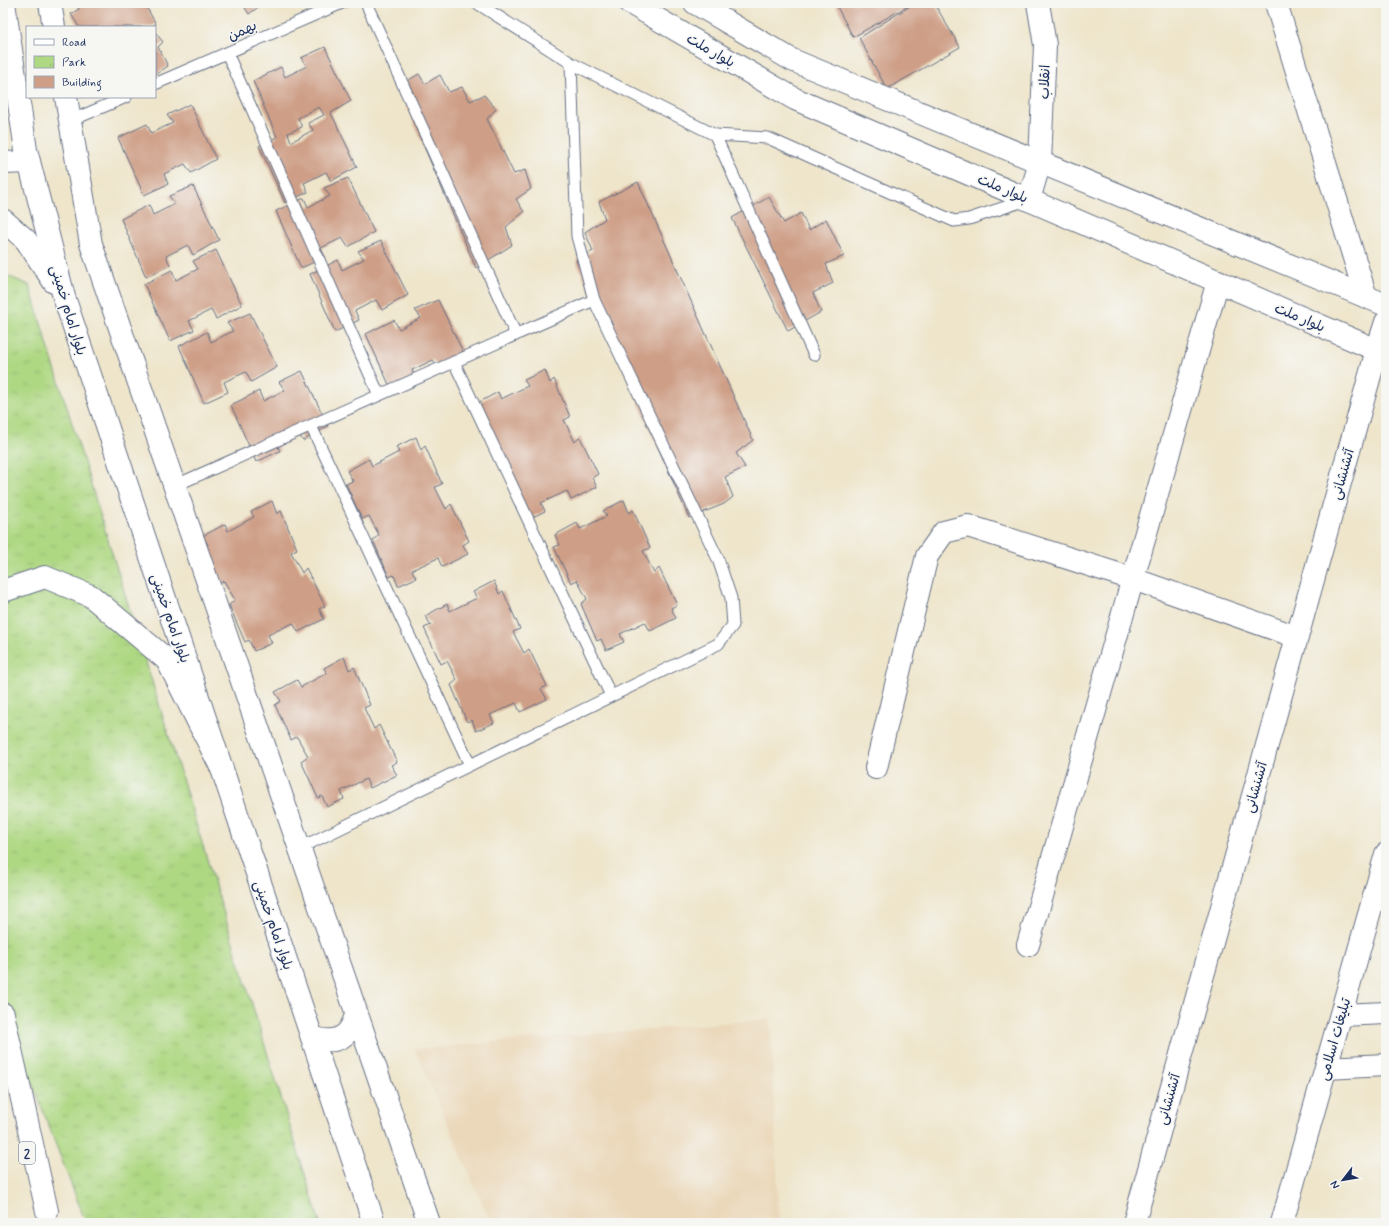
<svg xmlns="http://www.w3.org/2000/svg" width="1389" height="1226" viewBox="0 0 1389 1226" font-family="Mynerve,'Playpen Sans Arabic',sans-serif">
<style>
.built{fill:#ebd8ba}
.park{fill:url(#park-tufts);stroke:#658470}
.building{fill:#ce9e86;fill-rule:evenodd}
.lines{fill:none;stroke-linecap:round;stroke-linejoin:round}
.lane-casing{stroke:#656f84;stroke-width:13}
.street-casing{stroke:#656f84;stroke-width:24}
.secondary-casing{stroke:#656f84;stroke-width:24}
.highway-casing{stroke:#656f84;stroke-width:24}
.lane{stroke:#fff;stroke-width:11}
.street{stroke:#fff;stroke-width:22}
.secondary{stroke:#fff;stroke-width:22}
.highway{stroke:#fff;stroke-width:22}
.labels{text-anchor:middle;stroke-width:3;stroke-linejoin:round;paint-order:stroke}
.shield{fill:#f6f6f2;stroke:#5d6b8a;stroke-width:1}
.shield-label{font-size:13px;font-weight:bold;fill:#1b2f5e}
.street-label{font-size:14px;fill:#1b2f5e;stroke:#f6f6f2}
</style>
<defs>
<pattern id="park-tufts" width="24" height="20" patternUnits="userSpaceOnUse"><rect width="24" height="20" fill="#afd883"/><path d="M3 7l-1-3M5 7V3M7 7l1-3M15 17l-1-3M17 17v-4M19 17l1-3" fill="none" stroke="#96ba74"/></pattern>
</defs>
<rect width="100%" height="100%" fill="#f6f6f2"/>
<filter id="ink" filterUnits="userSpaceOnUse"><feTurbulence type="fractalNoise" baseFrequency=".025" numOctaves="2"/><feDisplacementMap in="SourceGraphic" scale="8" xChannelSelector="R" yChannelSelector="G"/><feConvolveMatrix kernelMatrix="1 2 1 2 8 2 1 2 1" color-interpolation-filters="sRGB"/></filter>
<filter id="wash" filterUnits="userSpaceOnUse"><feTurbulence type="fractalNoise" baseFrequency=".012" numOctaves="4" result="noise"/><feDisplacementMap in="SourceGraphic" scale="16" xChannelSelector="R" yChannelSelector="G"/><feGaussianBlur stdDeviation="0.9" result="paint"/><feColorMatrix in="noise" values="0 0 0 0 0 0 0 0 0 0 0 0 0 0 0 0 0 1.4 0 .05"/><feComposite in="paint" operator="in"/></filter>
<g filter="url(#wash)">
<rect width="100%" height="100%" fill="#eee5cb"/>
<!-- built -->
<polygon class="built" points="771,1019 779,1223 491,1223 415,1049"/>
<!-- park -->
<polygon class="park" points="3,274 29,285 320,1223 86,1223 3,1007"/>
<g id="blocks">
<!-- building -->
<g class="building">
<polygon points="75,3 144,3 156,24 151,27 79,27 71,14 79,9"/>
<polygon points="242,3 264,3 249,14"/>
<polygon points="835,3 913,3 853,37"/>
<polygon points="915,3 934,3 960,47 887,89 859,38"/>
<polygon points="155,32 163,42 158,47 168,66 155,75"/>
<path d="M325 47 351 101 331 113 357 167 331 181 326 172 304 183 308 192 285 203 259 146 277 137 253 81 281 67 285 77 307 66 301 58ZM319 107 324 115 308 123 313 130 291 142 288 133 302 127 298 118Z"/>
<polygon points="419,74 425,84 440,75 449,92 462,87 470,101 484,95 496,109 487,119 514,174 525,170 531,189 516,199 524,212 506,227 512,245 476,268 398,86"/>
<polygon points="190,104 216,159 191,173 185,164 164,174 168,184 144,195 118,138 147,124 151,133 173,123 167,115"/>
<polygon points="348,178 374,232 348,247 342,238 321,248 325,257 301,268 276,211 304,198 308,207 330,196 324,188"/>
<polygon points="638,182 753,440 736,453 745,467 725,477 733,497 724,504 689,518 576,260 593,251 585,232 605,219 599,202"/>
<polygon points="193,186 219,240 193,255 188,245 166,256 170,265 146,277 121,219 149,205 153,215 175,204 169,196"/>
<polygon points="769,197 784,223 801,213 809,230 826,219 844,256 826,264 833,283 813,293 821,312 788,331 732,218"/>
<polygon points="381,241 408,295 382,310 376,300 355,311 359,320 335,332 310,274 338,260 342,270 364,259 358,251"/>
<polygon points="216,250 242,305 216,319 211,310 189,321 194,330 170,341 144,284 172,270 176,280 198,269 193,261"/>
<polygon points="438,300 464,354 439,369 433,360 412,370 416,380 392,391 366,334 394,320 399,329 421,318 415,310"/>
<polygon points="250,313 277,367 251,382 246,372 224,382 228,392 204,403 179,346 207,332 211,342 233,331 227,323"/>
<polygon points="545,370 550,383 554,379 570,417 564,420 575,442 580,437 598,474 592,478 597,487 571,500 567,491 541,503 545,511 527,520 476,404 498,392 501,399 528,386 524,380"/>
<polygon points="302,371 328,426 303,441 297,431 276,442 280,451 256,462 231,405 259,391 263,401 285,390 279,382"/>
<polygon points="416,437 421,450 425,446 442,484 435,487 446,509 451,504 469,541 463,545 468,554 442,567 438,558 412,570 416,578 398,586 394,575 389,577 373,540 379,535 369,516 362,519 346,484 353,481 347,471 369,459 372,466 399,452 396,447"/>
<polygon points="624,500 629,513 633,510 650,548 643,551 654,573 659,568 677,605 671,608 676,618 650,631 645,622 620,634 624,642 606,650 601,639 597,641 581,604 587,599 577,580 571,583 554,547 560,545 555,535 577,523 580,529 607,516 603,511"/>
<polygon points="272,501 277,514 281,511 297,549 291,552 302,573 306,568 325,606 319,609 324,619 298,632 293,623 268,635 272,643 254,651 249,640 245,642 229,605 235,600 224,581 218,584 202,548 208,545 203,536 225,524 228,531 254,517 251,512"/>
<polygon points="494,581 499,594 503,591 520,629 513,632 524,653 529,649 547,686 541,689 547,699 520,712 516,703 490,715 494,723 476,731 472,720 467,722 451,685 457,680 447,661 441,664 424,628 431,625 425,616 447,604 450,611 477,598 473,592"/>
<polygon points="344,657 349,670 354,667 370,705 364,708 374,729 379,725 397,762 391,765 397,775 370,788 366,779 341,791 344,799 327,807 322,796 318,798 301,761 308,756 297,737 291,740 275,705 281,701 275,692 297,680 301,687 327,673 324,668"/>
</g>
</g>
</g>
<g filter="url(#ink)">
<use href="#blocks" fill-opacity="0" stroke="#656f84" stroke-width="1"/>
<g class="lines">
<defs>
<g id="lane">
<polyline points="366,3 516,335"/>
<polyline points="227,53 379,395"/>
<polyline points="571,63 715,135 814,355"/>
<polyline points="155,84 342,3"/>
<polyline points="70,121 126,97"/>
<polyline points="715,135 768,138 954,221 969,219 1027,200"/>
<polyline points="454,362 611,696"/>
<polyline points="311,426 470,765"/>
<polyline points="174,486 594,300"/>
<polyline points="300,848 718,644 733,625 731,598 718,559 594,300 577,236 571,63 477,3"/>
</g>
<g id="street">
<polyline points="1276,3 1366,297"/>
<polyline points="1029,200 1040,162 1045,45 1038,3"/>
<polyline points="876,768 927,556 944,532 968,526 1133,579 1297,637"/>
<polyline points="1028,945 1218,281"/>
<polyline points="1134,1223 1377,350 1386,322"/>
<polyline points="1282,1223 1386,854"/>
</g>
<g id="secondary">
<polyline points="4,3 26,150 64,297 374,1223"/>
<polyline points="50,3 54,27"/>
<polyline points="630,3 795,99 1386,354"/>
<polyline points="695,3 792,60 1386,305"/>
<polyline points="66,97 91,244 429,1223"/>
<polyline points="3,163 29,162"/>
<polyline points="3,220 26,240 54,282"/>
<polyline points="1341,1015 1386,1013"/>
<path d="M312 1037C335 1045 349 1039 356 1015"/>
<polyline points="1326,1068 1386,1065"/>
</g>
<g id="highway">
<polyline points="3,591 45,577 91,596 167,660 222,769"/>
<polyline points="3,1014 47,1211"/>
</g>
</defs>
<!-- lane casing -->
<use href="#lane" class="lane-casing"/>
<!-- street casing -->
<use href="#street" class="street-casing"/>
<!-- secondary casing -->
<use href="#secondary" class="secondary-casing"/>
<!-- highway casing -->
<use href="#highway" class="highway-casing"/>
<!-- lane -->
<use href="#lane" class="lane"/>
<!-- street -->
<use href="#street" class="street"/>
<!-- secondary -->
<use href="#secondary" class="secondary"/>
<!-- highway -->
<use href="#highway" class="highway"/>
</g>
</g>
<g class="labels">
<!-- shield labels -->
<rect class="shield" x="19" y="1142" width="16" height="22" rx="3"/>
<g class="shield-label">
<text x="27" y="1158">2</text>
</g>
<!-- street labels -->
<g class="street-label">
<text transform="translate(242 30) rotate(-24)" y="5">بهمن</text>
<text transform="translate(711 50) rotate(30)" y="5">بلوار ملت</text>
<text transform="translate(1044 82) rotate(-88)" y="5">انقلاب</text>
<text transform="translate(1003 188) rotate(23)" y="5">بلوار ملت</text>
<text transform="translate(69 310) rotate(73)" y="5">بلوار امام خمینی</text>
<text transform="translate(1300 317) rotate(23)" y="5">بلوار ملت</text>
<text transform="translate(1342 474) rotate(-74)" y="5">آتشنشانی</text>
<text transform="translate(171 618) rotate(71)" y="5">بلوار امام خمینی</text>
<text transform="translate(1255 787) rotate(-74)" y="5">آتشنشانی</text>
<text transform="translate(274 925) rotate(71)" y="5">بلوار امام خمینی</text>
<text transform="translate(1334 1039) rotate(-74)" y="5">تبلیغات اسلامی</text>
<text transform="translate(1168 1099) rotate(-74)" y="5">آتشنشانی</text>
</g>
</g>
<!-- margin -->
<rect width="1389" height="1226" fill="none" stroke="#f6f6f2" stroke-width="16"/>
<!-- legend -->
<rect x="26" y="26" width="130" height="72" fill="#f6f6f2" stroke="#9ea6b7"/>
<rect x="34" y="39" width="20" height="6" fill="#ffffff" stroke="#9ea6b7"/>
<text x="62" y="46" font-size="12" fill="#1b2f5e">Road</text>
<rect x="34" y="56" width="20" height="12" fill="url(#park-tufts)" stroke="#9ea6b7"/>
<text x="62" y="66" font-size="12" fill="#1b2f5e">Park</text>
<rect x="34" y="76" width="20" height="12" fill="#ce9e86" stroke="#9ea6b7"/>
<text x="62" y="86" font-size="12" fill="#1b2f5e">Building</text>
<!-- north arrow -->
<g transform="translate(1343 1180) rotate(239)" stroke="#f6f6f2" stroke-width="3" paint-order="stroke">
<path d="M0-3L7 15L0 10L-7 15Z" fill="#1b2f5e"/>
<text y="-6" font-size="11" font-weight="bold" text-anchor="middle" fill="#1b2f5e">N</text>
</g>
</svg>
